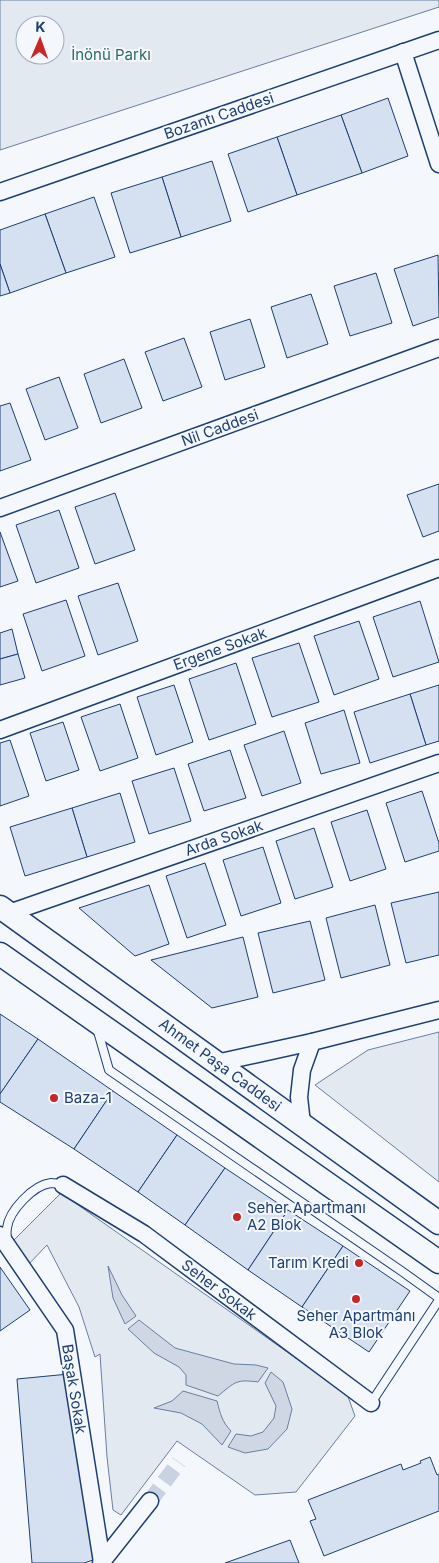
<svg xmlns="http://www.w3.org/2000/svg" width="439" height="1563" viewBox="0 0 439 1563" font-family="Inter,sans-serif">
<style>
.green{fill:#e3e9f0;stroke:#687fa3;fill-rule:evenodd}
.water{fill:#cfd7e4;stroke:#687fa3}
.building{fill:#d5e0f0;stroke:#1d3f73}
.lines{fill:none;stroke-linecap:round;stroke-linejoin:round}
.street-tunnel{stroke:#c9d2e0;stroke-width:16;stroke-dasharray:16 8;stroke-linecap:butt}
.lane-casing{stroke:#1d3f73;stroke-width:10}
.street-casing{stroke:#1d3f73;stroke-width:19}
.secondary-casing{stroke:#1d3f73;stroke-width:25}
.lane{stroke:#f4f7fb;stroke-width:8}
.street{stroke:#f4f7fb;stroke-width:16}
.secondary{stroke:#f4f7fb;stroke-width:22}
.poi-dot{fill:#c62828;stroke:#f4f7fb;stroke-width:2}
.labels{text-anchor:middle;stroke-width:4;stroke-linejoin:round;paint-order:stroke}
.park-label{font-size:15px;fill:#2c6c60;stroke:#f4f7fb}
.street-label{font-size:15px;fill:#1d3f73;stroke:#f4f7fb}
.poi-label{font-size:15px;fill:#1d3f73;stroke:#f4f7fb;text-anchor:start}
</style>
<rect width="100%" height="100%" fill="#f4f7fb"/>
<!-- green -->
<g class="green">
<path d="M0 0H439V7L0 150ZM25 25H55V55H25Z"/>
<polygon points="439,1032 439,1182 315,1085 368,1050"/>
<polygon points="61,1193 347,1394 355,1416 296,1492 255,1495 177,1441 121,1515 113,1510 107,1457 100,1354 95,1357 79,1307 47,1245 27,1266 13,1241"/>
</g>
<!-- water -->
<g class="water">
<polygon points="108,1266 122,1295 136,1316 125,1324 113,1298"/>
<path d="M139 1320 175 1348 234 1364 256 1365 268 1368 258 1382C236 1379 235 1382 218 1396L186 1385V1375L179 1367 154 1353 128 1329Z"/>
<polygon points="271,1372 283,1382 292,1409 287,1429 268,1449 245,1453 228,1447 236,1434 251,1436 263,1432 274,1418 276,1406 265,1383"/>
<path d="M183 1391 217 1401C220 1413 222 1422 231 1431L222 1445 202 1424 181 1413 154 1408 172 1401Z"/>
</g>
<!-- building -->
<g class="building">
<polygon points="388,98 408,156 362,173 341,115"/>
<polygon points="341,115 362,173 297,195 277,137"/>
<polygon points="277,137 297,195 248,212 228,154"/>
<polygon points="212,161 231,221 181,237 162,177"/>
<polygon points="162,177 181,237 130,253 111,193"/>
<polygon points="94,197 115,257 66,273 45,214"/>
<polygon points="45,214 66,273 10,293 0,264 0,230"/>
<polygon points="438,255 439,317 413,326 394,269"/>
<polygon points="0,264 10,293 0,296"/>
<polygon points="376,273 392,323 350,336 334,286"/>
<polygon points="311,294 328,344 287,358 271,307"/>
<polygon points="250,319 265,367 225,380 210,332"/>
<polygon points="184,338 202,387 163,401 145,352"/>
<polygon points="124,359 142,408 101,423 84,374"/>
<polygon points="59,377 78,428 45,440 26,389"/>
<polygon points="10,403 31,460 0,471 0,406"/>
<polygon points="439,484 439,531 423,537 407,495"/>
<polygon points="115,493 135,550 95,564 75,507"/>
<polygon points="59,510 79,568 36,583 16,525"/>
<polygon points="0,532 18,581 0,587"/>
<polygon points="118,583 138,641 98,655 78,596"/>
<polygon points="66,600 85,656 42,671 23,614"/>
<polygon points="420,601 439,662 393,677 373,617"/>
<polygon points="359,621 379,679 334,695 314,636"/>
<polygon points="12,629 18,654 0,659 0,633"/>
<polygon points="299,643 319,702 272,717 252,658"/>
<polygon points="18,654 25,678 0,685 0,659"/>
<polygon points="236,663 256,724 209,740 189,679"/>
<polygon points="174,685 193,742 156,755 137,697"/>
<polygon points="439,685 439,741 426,745 410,694"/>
<polygon points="410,694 426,745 370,763 354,712"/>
<polygon points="120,704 138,758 100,771 81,717"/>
<polygon points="344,710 360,763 321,774 305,723"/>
<polygon points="63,722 79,770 46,781 30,733"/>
<polygon points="284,731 301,783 262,796 244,745"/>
<polygon points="10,740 29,796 0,806 0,743"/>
<polygon points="230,750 246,798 204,811 188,764"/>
<polygon points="174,768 191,821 149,834 132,781"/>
<polygon points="422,791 439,843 439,851 405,862 386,803"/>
<polygon points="120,793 135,842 87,857 72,808"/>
<polygon points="72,808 87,857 25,876 10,827"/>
<polygon points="367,810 386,869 350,881 331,822"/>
<polygon points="314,828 333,887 295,899 276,841"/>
<polygon points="263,847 281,903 241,916 223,860"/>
<polygon points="205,863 226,925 187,938 166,876"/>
<polygon points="149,885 169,944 135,956 79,908"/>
<polygon points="439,892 439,955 406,963 391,903"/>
<polygon points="375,905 390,965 341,978 326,918"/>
<polygon points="310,921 325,980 273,993 258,933"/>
<polygon points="243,937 258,997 212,1008 151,960"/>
<polygon points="0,1014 38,1039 0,1094"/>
<polygon points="38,1039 113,1091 74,1149 0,1102 0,1094"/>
<polygon points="113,1091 177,1135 138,1192 74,1149"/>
<polygon points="177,1135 225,1168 185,1225 138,1192"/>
<polygon points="225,1168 288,1210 248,1270 185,1225"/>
<polygon points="288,1210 343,1246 302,1307 248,1270"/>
<polygon points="343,1246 410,1291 369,1352 302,1307"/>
<polygon points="0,1267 30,1310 0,1331"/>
<polygon points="69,1374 93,1560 84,1563 32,1563 17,1379"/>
<polygon points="430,1457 437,1475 439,1474 439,1511 324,1556 310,1521 316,1519 308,1500 401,1464 403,1470 421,1463 420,1461"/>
<polygon points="290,1540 299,1563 225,1563"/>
</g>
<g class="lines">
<!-- street-tunnel -->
<polyline class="street-tunnel" points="150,1501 179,1462"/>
<defs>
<g id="lane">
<polyline points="97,1028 109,1070 400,1270 439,1298"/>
<path d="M7 1240C7 1236 6 1232 7 1228 9 1211 33 1185 51 1183 55 1183 59 1184 63 1185"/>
<polyline points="371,1403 439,1300"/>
</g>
<g id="street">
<polyline points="403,52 439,164"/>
<polyline points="0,192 439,40"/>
<polyline points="0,508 439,348"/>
<polyline points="0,730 439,568"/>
<polyline points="9,913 439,763"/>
<polyline points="216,1063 312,1042 439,1010"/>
<polyline points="302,1124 299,1097 302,1070 312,1042"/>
<polyline points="63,1185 144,1234 371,1403"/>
<polyline points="0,1235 65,1330 102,1562"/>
<polyline points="101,1563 150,1501"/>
</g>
<g id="secondary">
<polyline points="0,907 439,1223"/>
<polyline points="0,954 439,1262"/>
</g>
</defs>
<!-- lane casing -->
<use href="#lane" class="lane-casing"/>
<!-- street casing -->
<use href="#street" class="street-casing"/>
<!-- secondary casing -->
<use href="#secondary" class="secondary-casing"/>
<!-- lane -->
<use href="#lane" class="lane"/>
<!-- street -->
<use href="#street" class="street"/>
<!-- secondary -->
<use href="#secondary" class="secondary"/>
</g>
<!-- markers -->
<g class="poi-dot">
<circle cx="54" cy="1098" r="5"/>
<circle cx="237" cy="1217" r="5"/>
<circle cx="359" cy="1263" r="5"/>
<circle cx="356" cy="1299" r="5"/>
</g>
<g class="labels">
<!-- park labels -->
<g class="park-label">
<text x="111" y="60">İnönü Parkı</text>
</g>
<!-- street labels -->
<g class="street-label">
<text transform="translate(219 116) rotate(-19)" y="5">Bozantı Caddesi</text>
<text transform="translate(220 428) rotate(-20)" y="5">Nil Caddesi</text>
<text transform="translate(220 649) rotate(-20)" y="5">Ergene Sokak</text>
<text transform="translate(224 838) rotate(-19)" y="5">Arda Sokak</text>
<text transform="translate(220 1065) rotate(36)" y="5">Ahmet Paşa Caddesi</text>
<text transform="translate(219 1290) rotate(37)" y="5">Seher Sokak</text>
<text transform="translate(74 1389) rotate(81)" y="5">Başak Sokak</text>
</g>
<!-- poi labels -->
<g class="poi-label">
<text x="64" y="1103">Baza-1</text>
<text x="247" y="1213">Seher Apartmanı<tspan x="247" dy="17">A2 Blok</tspan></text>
<text x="349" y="1268" text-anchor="end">Tarım Kredi</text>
<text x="356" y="1321" text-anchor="middle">Seher Apartmanı<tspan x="356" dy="17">A3 Blok</tspan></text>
</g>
</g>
<!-- north arrow -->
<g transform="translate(40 40) rotate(2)"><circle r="24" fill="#f4f7fb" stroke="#9eadc5"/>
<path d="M0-4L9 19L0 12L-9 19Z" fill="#c62828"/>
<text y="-8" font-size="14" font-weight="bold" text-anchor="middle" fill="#1d3f73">K</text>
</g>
</svg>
